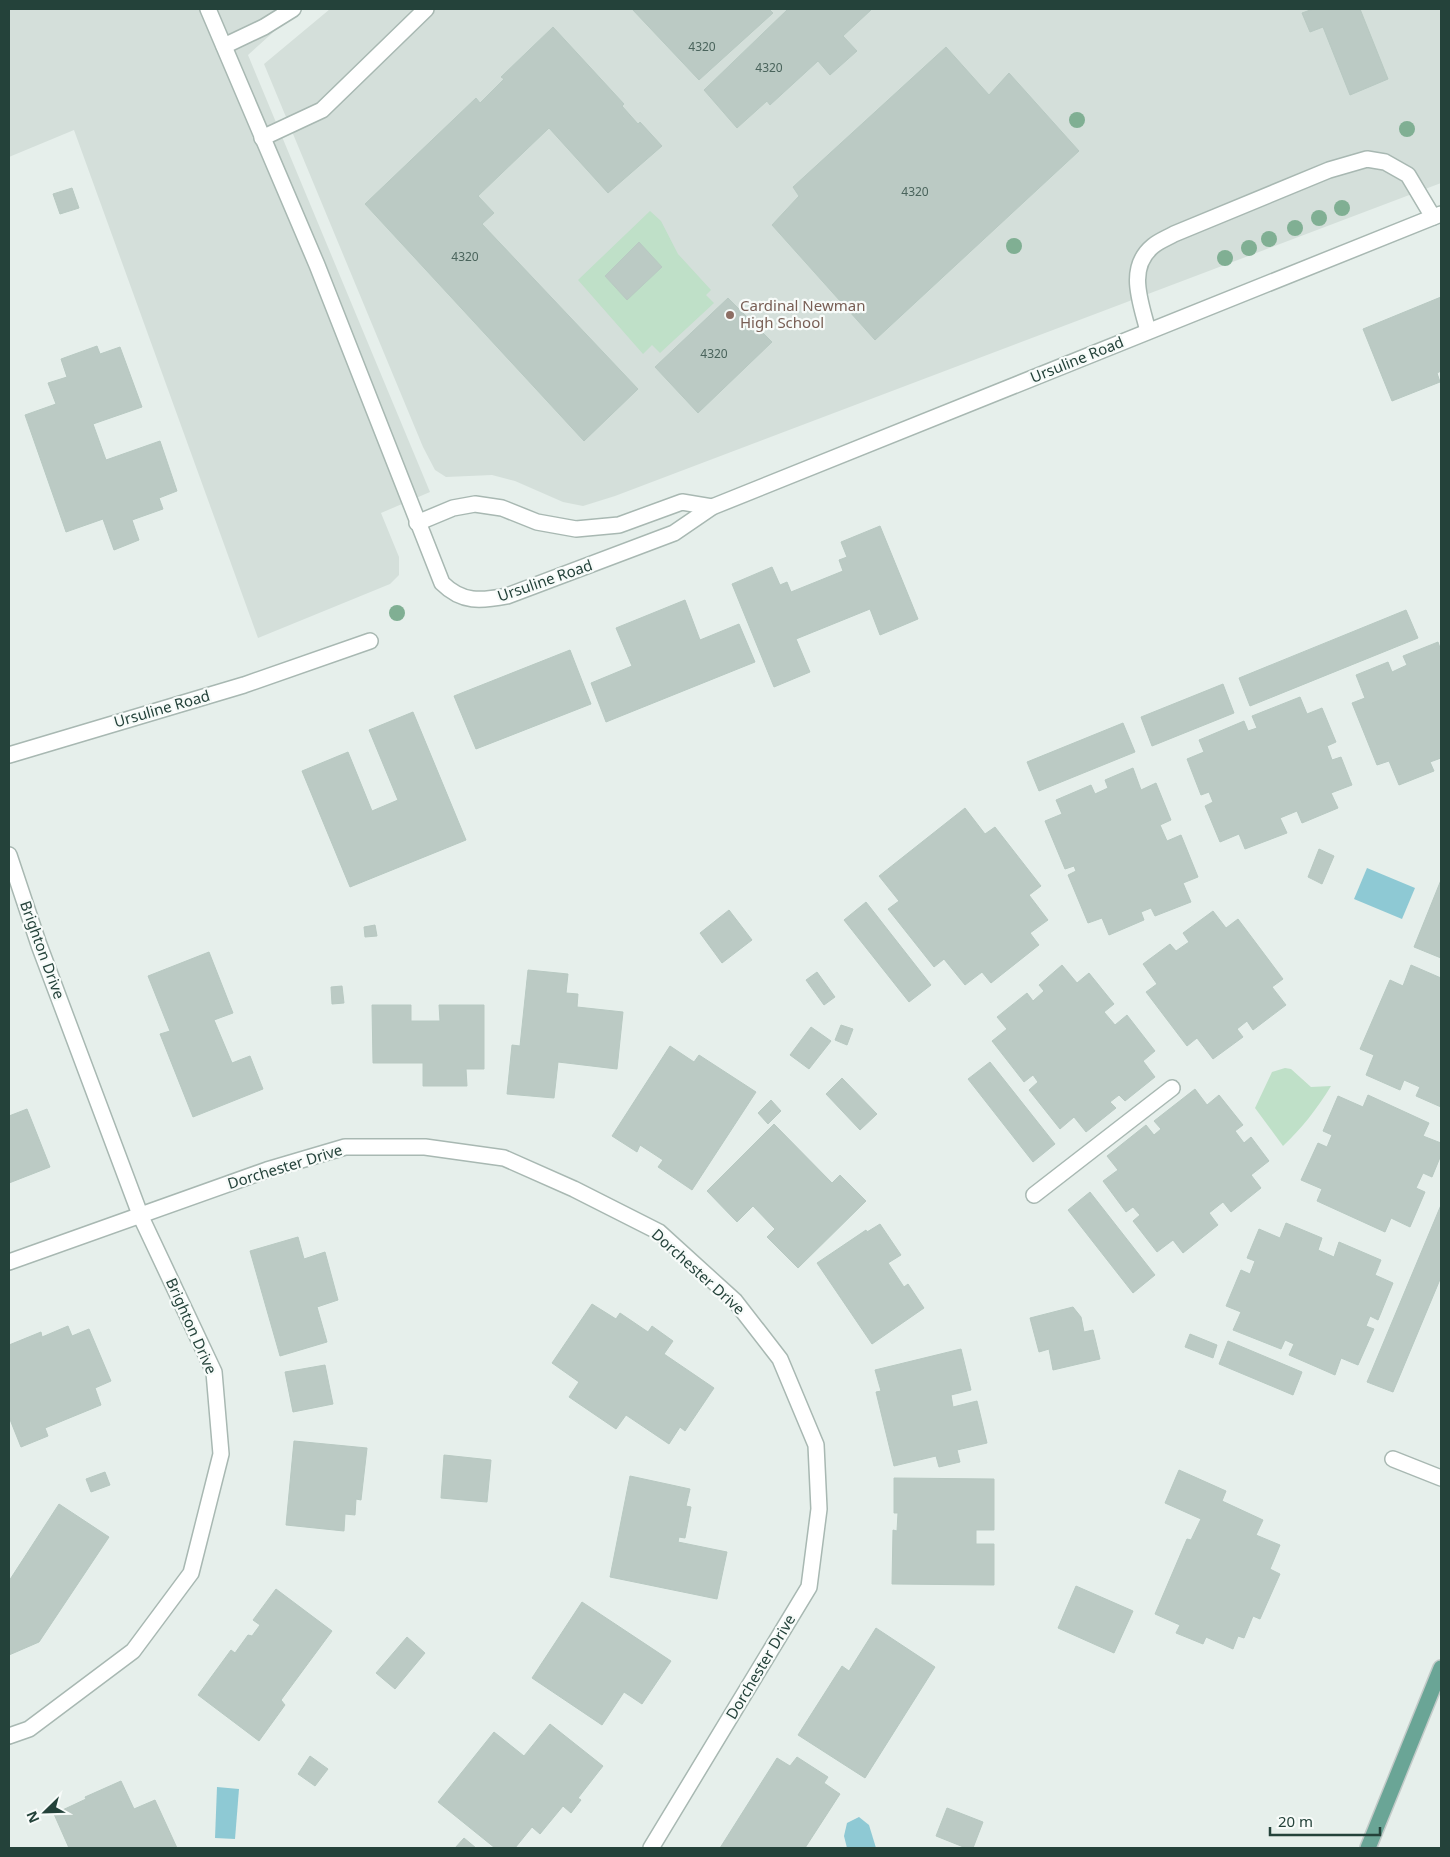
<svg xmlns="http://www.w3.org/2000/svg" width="1450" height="1857" viewBox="0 0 1450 1857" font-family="'Noto Sans',sans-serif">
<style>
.built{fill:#d4dfda}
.green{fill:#bfe0c8}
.water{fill:#8ec9d4}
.building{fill:#bbcac4;stroke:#b8c9c2}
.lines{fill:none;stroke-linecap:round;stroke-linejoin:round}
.minor-casing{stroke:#a8b8b2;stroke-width:18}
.major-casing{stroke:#c2cac8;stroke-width:18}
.minor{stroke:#fff;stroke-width:15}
.major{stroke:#6aa596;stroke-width:15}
.tree{fill:#80af93}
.education-dot{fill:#8d6e63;stroke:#f7fbf9;stroke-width:2}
.labels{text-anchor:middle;stroke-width:4.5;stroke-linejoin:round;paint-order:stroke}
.number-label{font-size:12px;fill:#4a645c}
.education-label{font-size:15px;fill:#785e54;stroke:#f7fbf9;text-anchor:start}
.street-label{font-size:15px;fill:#24423a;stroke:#f7fbf9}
</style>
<rect width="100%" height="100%" fill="#e6efeb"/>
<!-- built -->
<g class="built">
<polygon points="9,9 299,9 248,55 430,492 381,513 399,557 399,575 390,584 258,638 74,130 9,157"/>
<polygon points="330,9 1441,9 1441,183 615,496 583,506 563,502 515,481 492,475 446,477 435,470 423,447 264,64"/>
</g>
<!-- green -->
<g class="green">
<polygon points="650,211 661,221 678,254 711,290 706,295 714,303 660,353 652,345 643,354 578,280"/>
<path d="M1285 1068 1291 1069 1311 1087 1331 1086C1317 1109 1302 1128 1283 1146L1255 1108 1272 1072Z"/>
</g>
<!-- water -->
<g class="water">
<polygon points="1367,868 1415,888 1402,919 1354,899"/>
<polygon points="217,1787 239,1789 235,1839 215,1838"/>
<polygon points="859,1817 869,1825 876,1848 847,1848 844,1836 847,1823"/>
</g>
<!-- building -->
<g class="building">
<polygon points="632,9 769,9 773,13 699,80"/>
<polygon points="788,9 872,9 843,36 857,51 830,75 818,61 770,105 767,101 737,128 704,90"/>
<polygon points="1313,9 1360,9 1388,79 1350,95 1323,27 1310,32 1302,13"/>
<polygon points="553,27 624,104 622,106 638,124 640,122 662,146 608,193 549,128 478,196 494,213 482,224 638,389 584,441 365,204 476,98 480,103 504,79 501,77"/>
<polygon points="946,47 989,95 1009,73 1079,151 875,340 772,225 799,196 793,187"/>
<polygon points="72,188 79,208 60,214 53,194"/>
<polygon points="639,242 662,267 627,300 605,276"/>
<polygon points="1441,297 1441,371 1437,373 1440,382 1392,401 1363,329"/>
<polygon points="728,298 772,342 698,413 655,367"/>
<polygon points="97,346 100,354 120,347 142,407 93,424 106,460 160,441 177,491 159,498 163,509 132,520 139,540 114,550 103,519 66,532 25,415 56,404 48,383 67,377 61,359"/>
<polygon points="880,526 918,619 880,635 870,609 796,639 810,672 774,687 732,584 772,567 780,585 787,582 791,592 843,571 839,560 847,557 841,542"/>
<polygon points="685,600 700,640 739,624 755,662 606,722 591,683 632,666 616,628"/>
<polygon points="1406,610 1418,638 1250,706 1239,678"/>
<polygon points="1438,642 1441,651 1441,758 1430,762 1434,771 1399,785 1389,761 1377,765 1352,703 1365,698 1356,675 1388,662 1392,672 1407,665 1403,656"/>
<polygon points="570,650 591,704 476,749 454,696"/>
<polygon points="1223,684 1234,713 1152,746 1141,717"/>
<polygon points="1300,697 1307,714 1322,708 1336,742 1327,746 1332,760 1341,757 1352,785 1331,793 1338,808 1302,823 1297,811 1280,818 1287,833 1245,849 1239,834 1220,842 1205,806 1213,802 1209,792 1201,795 1187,759 1204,752 1199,740 1244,721 1248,731 1257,728 1252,716"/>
<polygon points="413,712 466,840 350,887 302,771 348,752 372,811 398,800 369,730"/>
<polygon points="1123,723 1135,752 1039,791 1027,762"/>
<polygon points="1133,768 1141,790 1156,783 1171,820 1160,825 1167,841 1181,835 1198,877 1183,883 1191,902 1155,916 1151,908 1141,912 1144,920 1109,935 1102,918 1088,923 1068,875 1076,871 1074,866 1065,869 1045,821 1062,814 1056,800 1091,785 1095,794 1108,788 1105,780"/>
<polygon points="965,808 985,834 995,827 1041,886 1029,895 1048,920 1030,933 1039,945 991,983 982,972 965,985 944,959 934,967 888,909 899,901 879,876"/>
<polygon points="1319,849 1334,856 1322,884 1308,877"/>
<polygon points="1441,880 1441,958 1414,947"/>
<polygon points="866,902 931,985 909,1002 844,920"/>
<polygon points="729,910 752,940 722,963 700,933"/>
<polygon points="1213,911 1226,928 1238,919 1283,979 1272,987 1286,1005 1253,1030 1247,1021 1237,1029 1243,1037 1213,1059 1197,1038 1187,1046 1146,992 1157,984 1143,964 1170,944 1176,951 1189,942 1183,933"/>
<polygon points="375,925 377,936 365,937 364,927"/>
<polygon points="209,952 233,1013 214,1020 232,1063 250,1056 263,1089 193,1117 160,1034 170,1031 148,976"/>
<polygon points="1062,965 1077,983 1089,973 1114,1004 1104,1012 1115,1025 1127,1015 1155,1051 1143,1061 1155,1077 1125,1101 1119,1095 1110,1102 1116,1108 1086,1132 1074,1117 1060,1129 1029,1090 1038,1082 1033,1075 1024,1082 992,1041 1007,1029 997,1017 1027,993 1033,1001 1044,991 1039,985"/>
<polygon points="1411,965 1441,978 1441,1107 1416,1096 1420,1087 1404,1080 1400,1090 1366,1075 1374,1055 1360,1049 1390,980 1403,986"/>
<polygon points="528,970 568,974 566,993 578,994 577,1007 623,1012 617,1069 558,1062 554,1098 507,1094 512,1045 520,1046"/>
<polygon points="817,972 835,997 824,1005 806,980"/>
<polygon points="342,986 344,1003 332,1004 331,987"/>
<polygon points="372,1005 411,1005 411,1021 440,1021 439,1005 484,1005 484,1069 466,1069 467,1086 423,1086 423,1063 373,1063"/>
<polygon points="841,1025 853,1029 847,1045 835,1040"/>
<polygon points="811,1027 831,1041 809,1069 790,1055"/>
<polygon points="670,1046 694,1062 699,1055 756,1092 692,1190 658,1167 663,1160 640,1145 637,1152 612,1136"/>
<polygon points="990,1062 1055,1144 1033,1162 968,1079"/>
<polygon points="842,1078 877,1114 860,1130 826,1094"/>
<polygon points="1195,1089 1207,1105 1219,1095 1243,1125 1235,1131 1244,1143 1251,1137 1269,1161 1251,1175 1261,1188 1231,1212 1223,1202 1209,1213 1218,1225 1183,1253 1173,1240 1157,1252 1133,1221 1140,1215 1133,1207 1126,1212 1103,1181 1118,1170 1107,1156 1146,1125 1154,1135 1161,1129 1154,1121"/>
<polygon points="1368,1095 1429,1123 1423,1136 1441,1143 1441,1155 1432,1177 1423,1173 1416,1188 1425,1192 1410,1227 1391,1218 1385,1232 1317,1201 1322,1189 1301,1180 1318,1143 1327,1147 1332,1135 1323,1131 1338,1096 1363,1107"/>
<polygon points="771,1100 781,1111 768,1124 758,1113"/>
<polygon points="27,1109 50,1167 9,1183 9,1116"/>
<polygon points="774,1124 832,1183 840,1175 866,1201 798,1268 767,1237 775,1229 753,1206 737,1222 707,1191"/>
<polygon points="1090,1192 1155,1275 1133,1293 1068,1210"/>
<polygon points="1441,1205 1441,1277 1393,1392 1367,1382"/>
<polygon points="1286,1223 1322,1238 1318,1250 1334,1257 1339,1242 1381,1260 1375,1275 1393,1283 1378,1320 1370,1316 1366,1326 1374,1329 1358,1365 1341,1358 1335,1375 1289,1355 1294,1344 1285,1340 1281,1349 1233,1330 1241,1312 1226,1306 1241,1270 1250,1274 1255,1261 1247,1258 1259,1229 1280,1238"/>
<polygon points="880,1224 901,1255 888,1263 904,1287 908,1284 924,1308 872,1344 817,1263 866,1230 867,1232"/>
<polygon points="298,1237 304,1259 325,1252 338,1300 317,1307 327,1342 280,1356 250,1251"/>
<polygon points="592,1304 616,1319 620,1313 648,1332 652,1326 673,1341 664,1354 714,1388 685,1431 680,1427 669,1444 626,1415 616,1429 569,1397 579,1382 552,1363"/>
<polygon points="1073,1307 1081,1317 1084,1332 1093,1330 1100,1359 1053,1370 1049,1349 1039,1352 1030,1318"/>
<polygon points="68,1326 72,1336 89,1329 111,1381 95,1388 101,1405 45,1428 48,1436 21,1447 9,1417 9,1345 41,1332 42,1337"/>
<polygon points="1190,1334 1217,1345 1213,1358 1185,1347"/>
<polygon points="1228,1341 1302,1372 1293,1395 1219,1364"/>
<polygon points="961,1349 971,1390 951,1395 953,1407 977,1401 987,1443 957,1450 960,1462 939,1467 936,1456 894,1466 876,1392 881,1391 875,1370"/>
<polygon points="325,1365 333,1404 293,1412 285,1372"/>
<polygon points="294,1441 367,1448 361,1500 356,1499 355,1515 345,1514 344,1531 286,1525"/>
<polygon points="444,1455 491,1460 487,1502 441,1498"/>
<polygon points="1179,1470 1226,1491 1222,1501 1263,1520 1256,1535 1280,1545 1270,1569 1280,1574 1260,1619 1253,1616 1244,1638 1238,1636 1233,1649 1206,1637 1203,1644 1176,1633 1180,1625 1155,1614 1187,1539 1191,1540 1201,1519 1165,1503"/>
<polygon points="105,1472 110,1485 91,1492 86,1479"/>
<polygon points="630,1476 690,1489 686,1506 691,1507 685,1538 679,1537 678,1542 727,1552 717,1599 610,1577"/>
<polygon points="894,1478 994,1479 994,1530 976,1530 976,1544 994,1544 994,1585 892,1584 893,1530 897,1531 898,1513 894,1513"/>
<polygon points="59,1504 109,1537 39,1642 9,1655 9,1581"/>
<polygon points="1076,1586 1133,1611 1114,1653 1058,1628"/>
<polygon points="276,1589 332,1631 281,1700 285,1705 259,1741 198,1695 231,1650 235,1653 248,1635 252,1636 260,1625 253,1620"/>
<polygon points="582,1602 671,1661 642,1704 624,1692 602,1725 532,1678"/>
<polygon points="876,1628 935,1667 865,1778 798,1735 842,1666 849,1671"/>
<polygon points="407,1637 425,1653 395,1689 376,1673"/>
<polygon points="550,1724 603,1766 578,1798 581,1800 571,1813 563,1806 540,1834 532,1827 515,1848 495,1848 438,1802 494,1732 524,1756"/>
<polygon points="310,1756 328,1769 315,1786 298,1774"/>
<polygon points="797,1757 828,1777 824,1783 840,1794 805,1848 720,1848 777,1758 790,1766"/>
<polygon points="121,1781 134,1809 155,1800 177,1848 69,1848 54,1814 86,1799 85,1797"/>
<polygon points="947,1808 983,1822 973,1848 966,1848 936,1836"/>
<polygon points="464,1838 476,1848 455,1848"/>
</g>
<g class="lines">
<defs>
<g id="minor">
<path d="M208 9 317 265 442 583C462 603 481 601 507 596L674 533 712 507 1441 214"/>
<polyline points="224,46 264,27 293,9"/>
<polyline points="262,138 322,110 426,9"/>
<path d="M1148 331C1141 303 1126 268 1153 246 1159 241 1167 238 1174 234L1329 170 1367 159 1385 162 1408 175 1433 217"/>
<polyline points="417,523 453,508 475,504 502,508 537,522 576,529 619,525 682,502 712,507"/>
<polyline points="9,755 244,685 370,641"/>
<polyline points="9,855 39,945 141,1217 214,1372 221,1454 191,1573 133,1651 29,1729 9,1736"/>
<polyline points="1034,1195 1172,1088"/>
<polyline points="9,1262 267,1170 345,1147 425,1147 504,1158 574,1189 659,1232 735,1301 780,1359 816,1445 819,1509 809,1587 651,1848"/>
<polyline points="1393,1459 1441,1478"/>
</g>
<polyline id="major" points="1368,1848 1441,1668"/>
</defs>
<!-- minor casing -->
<use href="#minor" class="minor-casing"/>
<!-- major casing -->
<use href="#major" class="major-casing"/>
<!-- minor -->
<use href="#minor" class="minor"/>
<!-- major -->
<use href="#major" class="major"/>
</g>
<!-- trees -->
<g class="tree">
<circle cx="1077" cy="120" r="8"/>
<circle cx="1407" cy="129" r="8"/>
<circle cx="1342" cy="208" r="8"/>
<circle cx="1319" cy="218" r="8"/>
<circle cx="1295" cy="228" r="8"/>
<circle cx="1269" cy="239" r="8"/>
<circle cx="1014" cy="246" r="8"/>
<circle cx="1249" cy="248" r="8"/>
<circle cx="1225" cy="258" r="8"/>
<circle cx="397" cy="613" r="8"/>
</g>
<!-- markers -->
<circle class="education-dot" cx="730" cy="315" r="5"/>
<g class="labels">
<!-- number labels -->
<g class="number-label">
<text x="702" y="51">4320</text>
<text x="769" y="72">4320</text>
<text x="915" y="196">4320</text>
<text x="465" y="261">4320</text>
<text x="714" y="358">4320</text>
</g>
<!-- education labels -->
<g class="education-label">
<text x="740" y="311">Cardinal Newman<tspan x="740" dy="17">High School</tspan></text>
</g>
<!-- street labels -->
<g class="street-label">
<text transform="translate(1077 360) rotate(-22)" y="5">Ursuline Road</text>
<text transform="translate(545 581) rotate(-19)" y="5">Ursuline Road</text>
<text transform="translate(162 709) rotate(-16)" y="5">Ursuline Road</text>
<text transform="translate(42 950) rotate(70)" y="5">Brighton Drive</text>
<text transform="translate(285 1167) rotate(-17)" y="5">Dorchester Drive</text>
<text transform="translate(698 1272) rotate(42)" y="5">Dorchester Drive</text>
<text transform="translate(191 1326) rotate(66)" y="5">Brighton Drive</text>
<text transform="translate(761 1667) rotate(-59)" y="5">Dorchester Drive</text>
</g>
</g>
<!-- border -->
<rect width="1450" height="1857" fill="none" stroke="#24423a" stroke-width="20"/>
<!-- north arrow -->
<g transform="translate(45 1812) rotate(247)" stroke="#f7fbf9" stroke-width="4" paint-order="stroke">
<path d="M0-4L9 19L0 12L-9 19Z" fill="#24423a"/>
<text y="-8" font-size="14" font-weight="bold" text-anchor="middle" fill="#24423a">N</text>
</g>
<!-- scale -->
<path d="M1270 1827v8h110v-8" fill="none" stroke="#24423a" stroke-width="2.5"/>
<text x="1278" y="1827" font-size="15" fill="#24423a" stroke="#f7fbf9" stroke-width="4" paint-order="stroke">20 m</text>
</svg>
